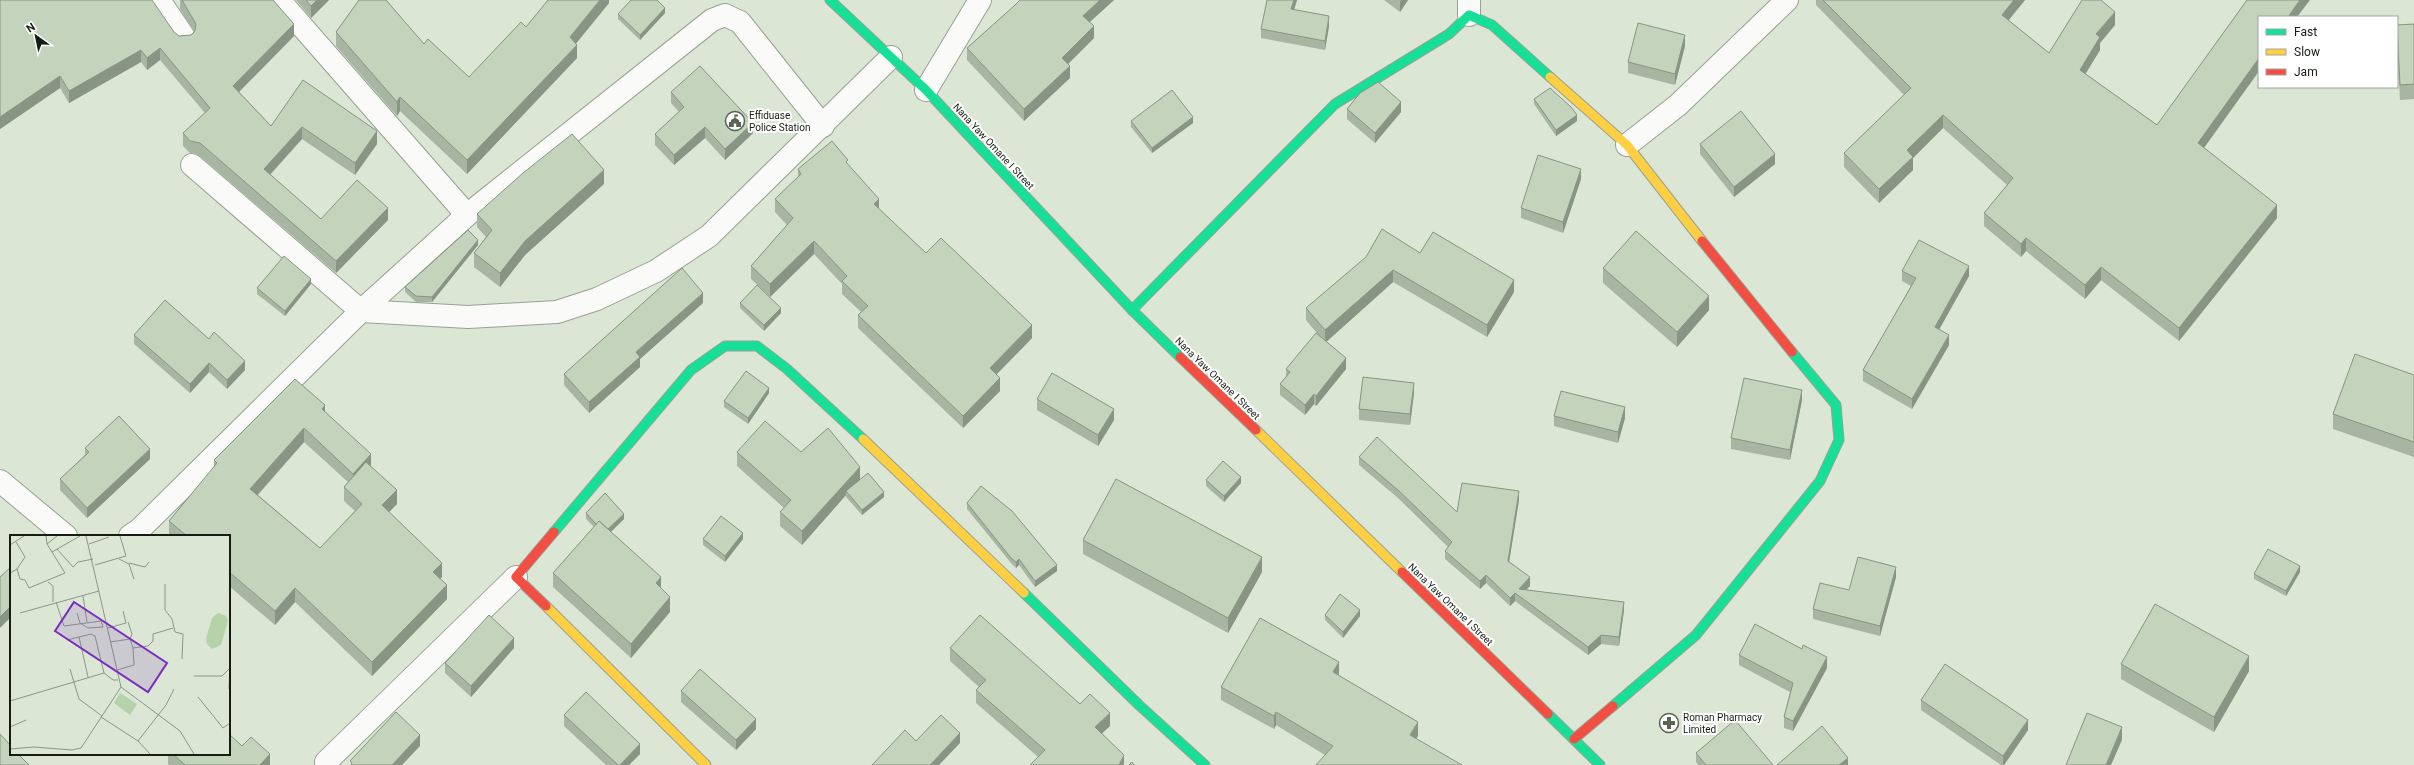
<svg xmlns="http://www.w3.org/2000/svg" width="2414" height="765" viewBox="0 0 2414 765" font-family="Roboto,sans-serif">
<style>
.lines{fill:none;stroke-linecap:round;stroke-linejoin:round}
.street-casing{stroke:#98a194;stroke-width:24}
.fast-casing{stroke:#98a194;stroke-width:11}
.slow-casing{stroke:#98a194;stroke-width:11}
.jam-casing{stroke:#98a194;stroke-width:11}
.street{stroke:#fafbf9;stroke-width:22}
.fast{stroke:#16e098;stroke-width:9}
.slow{stroke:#ffcf43;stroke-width:9}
.jam{stroke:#f24e42;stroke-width:9}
.wall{fill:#a8b5a2;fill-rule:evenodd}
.shaded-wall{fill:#889484}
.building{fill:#c3d3bc;stroke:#889484}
.labels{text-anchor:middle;stroke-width:4;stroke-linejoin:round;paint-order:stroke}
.poi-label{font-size:10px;fill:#151d12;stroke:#fff;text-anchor:start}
.street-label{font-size:10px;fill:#151d12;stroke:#fff}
.inset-road{fill:none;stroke:#8c9687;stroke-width:1}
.view{fill:#7b2cbf;fill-opacity:0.15;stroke:#7b2cbf;stroke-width:2}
.inset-edge{fill:none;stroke:#151d12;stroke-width:2}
</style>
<rect width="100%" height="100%" fill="#dbe6d5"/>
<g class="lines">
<defs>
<g id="street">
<polyline points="159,0 184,37"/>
<polyline points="279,0 467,215"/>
<polyline points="1469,0 1469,15"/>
<polyline points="926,90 980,0"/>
<polyline points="1627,145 1678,105 1787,0"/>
<polyline points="192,165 361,311 468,317 557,312 597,299 656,271 709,236 891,57"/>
<polyline points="0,481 66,536"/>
<polyline points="130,536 139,530 361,311 467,215 712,20 725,15 740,22 823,126"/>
<polyline points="326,762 516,577"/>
</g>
<g id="fast">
<polyline points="830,0 926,90 1132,310 1180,357"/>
<polyline points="1132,310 1335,104 1449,34 1469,15 1492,25 1550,77"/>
<polyline points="554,532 691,370 725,346 757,346 787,369 863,439"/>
<polyline points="1024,593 1139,705 1205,765"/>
<polyline points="1613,706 1696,635 1820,481 1839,440 1836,405 1792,352"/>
<polyline points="1548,714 1600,765"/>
</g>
<g id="slow">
<polyline points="1550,77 1627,145 1702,241"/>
<polyline points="1256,430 1402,572"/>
<polyline points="863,439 1024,593"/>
<polyline points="546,606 706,765"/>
</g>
<g id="jam">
<polyline points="1702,241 1792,352"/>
<polyline points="1180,357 1256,430"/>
<polyline points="1402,572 1548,714"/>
<polyline points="546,606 516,577 554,532"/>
<polyline points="1574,739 1613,706"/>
</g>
</defs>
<!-- street casing -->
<use href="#street" class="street-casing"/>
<!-- fast casing -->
<use href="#fast" class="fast-casing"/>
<!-- slow casing -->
<use href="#slow" class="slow-casing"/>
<!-- jam casing -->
<use href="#jam" class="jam-casing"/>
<!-- street -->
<use href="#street" class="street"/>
<!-- fast -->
<use href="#fast" class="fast"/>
<!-- slow -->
<use href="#slow" class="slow"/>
<!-- jam -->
<use href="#jam" class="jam"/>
</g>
<!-- wall -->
<g class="wall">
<polygon points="0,0 174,32 179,36 191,35 194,32 180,9 180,0 273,0 294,36 239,92 271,126 303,80 377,144 355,175 302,139 270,175 321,219 388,220 336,273 200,156 190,153 183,146 183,133 205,113 160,60 147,70 141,62 69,103 60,88 0,129"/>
<polygon points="296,0 329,0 311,18"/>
<polygon points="609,0 609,3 576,43 577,58 467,174 400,111 397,116 336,46 336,32 424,44 469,77 526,27"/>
<polygon points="1114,0 1090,22 1094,38 1068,64 1070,78 1024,121 967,60 967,48 1014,6"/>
<polygon points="1297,0 1294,10 1329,26 1325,50 1261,38 1261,29"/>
<polygon points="1384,0 1408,0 1400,12"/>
<polygon points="1816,0 2025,0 2008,21 2049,53 2115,25 2100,43 2100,50 2085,74 2157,125 2259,17 2259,71 2204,148 2277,218 2179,341 2101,280 2085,299 2026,251 2021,257 1984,226 1984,213 2007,185 1943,128 1913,158 1913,170 1879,203 1844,167 1844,153 1904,95 1816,5"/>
<polygon points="665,13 640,40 618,19 618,14"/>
<polygon points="2414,24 2414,99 2400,100 2397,48 2397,25"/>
<polygon points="1685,46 1675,85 1628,73 1628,62"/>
<polygon points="671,92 753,133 725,160 705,138 674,165 655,145 655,134 679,112 671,103"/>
<polygon points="1534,99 1577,121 1556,136 1534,104"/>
<polygon points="1347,109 1401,112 1375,143 1347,119"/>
<polygon points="1131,121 1193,123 1152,153 1131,127"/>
<polygon points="1700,144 1775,164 1734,197 1700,154"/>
<polygon points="848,165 879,209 926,253 1032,338 996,375 1000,391 963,428 858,328 858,315 861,312 842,294 842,284 814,254 770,297 751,279 751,266 787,225 775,212 775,199 798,177 798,169"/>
<polygon points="1581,179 1563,233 1521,218 1521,208"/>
<polygon points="604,184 525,255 500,287 474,267 474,253 486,237 477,227 477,214"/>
<polygon points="478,245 432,302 416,302 405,292 405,287"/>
<polygon points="1420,253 1514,292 1487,337 1393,282 1326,342 1346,369 1316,406 1314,404 1305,415 1280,395 1280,384 1286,377 1286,369 1320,337 1306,320 1306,308"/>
<polygon points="1603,268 1709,310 1677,347 1603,283"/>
<polygon points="1902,271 1969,276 1939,329 1949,345 1912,409 1863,381 1863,370 1911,286 1902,281"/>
<polygon points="311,284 285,316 257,294 257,288"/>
<polygon points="703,303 640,359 640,367 589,413 564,385 564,374"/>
<polygon points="740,303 781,313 764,331 740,308"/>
<polygon points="134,335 209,339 245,370 227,389 209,372 190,393 134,344"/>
<polygon points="2414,375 2414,457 2333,429 2333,414"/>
<polygon points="769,393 748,424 724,407 724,401"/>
<polygon points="1414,393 1410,425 1359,420 1359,409"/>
<polygon points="1037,399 1114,420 1098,446 1037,410"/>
<polygon points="1802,400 1790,460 1731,449 1731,438"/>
<path d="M325 412 371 466 397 504 389 512 442 577 440 579 447 599 372 676 295 602 275 625 229 586V536H170L169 535V521L214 468V460ZM304 442 348 482 344 487V501L355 511 320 548 258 495Z"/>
<polygon points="1554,416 1625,418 1618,443 1554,426"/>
<polygon points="85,448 150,459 87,518 60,490 60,479 85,455"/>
<polygon points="737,452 801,452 860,480 884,497 862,515 846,497 846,495 802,545 780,526 780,512 784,508 737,466"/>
<polygon points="1359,457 1457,512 1519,500 1509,562 1530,586 1526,590 1624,610 1619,646 1601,644 1588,655 1515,601 1510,606 1486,583 1480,589 1445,559 1445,551 1448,547 1398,498 1359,465"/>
<polygon points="1206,480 1241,483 1224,502 1206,486"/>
<polygon points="967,503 1057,571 1035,587 1019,565 1016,568 1011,563 967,509"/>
<polygon points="586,513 624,519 611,532 661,588 670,612 631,658 553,587 553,573 594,527 586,519"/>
<polygon points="703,539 743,539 725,562 703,545"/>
<polygon points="1083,540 1262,572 1228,633 1083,554"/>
<polygon points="2300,572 2286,596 2254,579 2254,574"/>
<polygon points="1896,577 1880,636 1813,619 1813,609 1849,590"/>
<polygon points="1325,615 1360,616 1343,638 1325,620"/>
<polygon points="514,648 471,697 445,673 445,663"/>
<polygon points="950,648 1080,704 1110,726 1102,733 1124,765 1038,757 976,703 976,690 979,687 950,661"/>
<polygon points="1739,655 1827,668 1793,731 1784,728 1784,717 1790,692 1739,665"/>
<polygon points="2121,664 2249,671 2214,732 2121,679"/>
<polygon points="1339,675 1418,736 1325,755 1276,725 1274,729 1221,700 1221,687"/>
<polygon points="681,691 756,729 736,750 681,702"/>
<polygon points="1921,700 2028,730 2004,765 2001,765 1921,710"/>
<polygon points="564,715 640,754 629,765 606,765 564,726"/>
<polygon points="242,746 270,765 169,765 168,764 168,754 229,754"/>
<polygon points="1696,753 1773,765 1698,765 1696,762"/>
</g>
<!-- shaded-wall -->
<g class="shaded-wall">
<polygon points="317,0 329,0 311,18 311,6"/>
<polygon points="600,0 609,0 609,3 570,51 570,37"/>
<polygon points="1100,0 1114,0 1083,28 1083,16"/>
<polygon points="1294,0 1297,0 1291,19 1291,9"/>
<polygon points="1401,0 1408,0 1400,12 1400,2"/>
<polygon points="2014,0 2025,0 2002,28 2002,15"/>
<polygon points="2300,0 2310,0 2297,17 2288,17"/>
<polygon points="665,8 665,13 640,40 640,35"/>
<polygon points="2115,12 2115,25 2100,43 2100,50 2080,83 2080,70 2096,34"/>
<polygon points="1329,16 1329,26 1325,50 1325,41"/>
<polygon points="294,24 294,36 233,98 233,86"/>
<polygon points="1094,26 1094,38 1062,70 1062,58"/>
<polygon points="1685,35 1685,46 1675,85 1675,74"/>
<polygon points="577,45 577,58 467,174 467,160"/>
<polygon points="160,48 160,60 147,70 147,58"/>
<polygon points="141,50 141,62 69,103 69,91"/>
<polygon points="2259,58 2259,71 2198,156 2198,143"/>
<polygon points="1070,66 1070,78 1024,121 1024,109"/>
<polygon points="60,76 60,88 0,129 0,117"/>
<polygon points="400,97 400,111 397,116 397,102"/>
<polygon points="1401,102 1401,112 1375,143 1375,133"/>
<polygon points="1577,115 1577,121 1556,136 1556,130"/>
<polygon points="1943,115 1943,128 1913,158 1913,170 1879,203 1879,189 1907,150"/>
<polygon points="1193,117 1193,123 1152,153 1152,148"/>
<polygon points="753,123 753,133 725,160 725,149"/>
<polygon points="302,127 302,139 264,181 264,169"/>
<polygon points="705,127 705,138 674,165 674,155"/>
<polygon points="377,131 377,144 355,175 355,163"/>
<polygon points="1775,154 1775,164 1734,197 1734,187"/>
<polygon points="1581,169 1581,179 1563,233 1563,222"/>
<polygon points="604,170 604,184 525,255 500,287 500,273 525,241"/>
<polygon points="879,199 879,212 874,204"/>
<polygon points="2277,205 2277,218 2179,341 2179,328"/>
<polygon points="388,208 388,220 336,273 336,261"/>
<polygon points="2026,238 2026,251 2021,257 2021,244"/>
<polygon points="478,240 478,245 432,302 432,297"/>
<polygon points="814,241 814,254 770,297 770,284"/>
<polygon points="1969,266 1969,276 1935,337 1935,327"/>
<polygon points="2101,267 2101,280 2085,299 2085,285"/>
<polygon points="1393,270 1393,282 1325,343 1325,330"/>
<polygon points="311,279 311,284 285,316 285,311"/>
<polygon points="1514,280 1514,292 1487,337 1487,325"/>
<polygon points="703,293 703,303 640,359 640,367 589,413 589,402 636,352"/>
<polygon points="1709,296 1709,310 1677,347 1677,332"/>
<polygon points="781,308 781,313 764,331 764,325"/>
<polygon points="1032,325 1032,338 990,381 990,368"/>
<polygon points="1949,335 1949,345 1912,409 1912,399"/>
<polygon points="1346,358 1346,369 1316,406 1316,396"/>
<polygon points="245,361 245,370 227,389 227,380"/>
<polygon points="209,363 209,372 190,393 190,384"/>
<polygon points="1000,378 1000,391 963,428 963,416"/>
<polygon points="1414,383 1414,393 1410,425 1410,414"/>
<polygon points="769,388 769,393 748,424 748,418"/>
<polygon points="1802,390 1802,400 1790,460 1790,450"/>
<polygon points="1314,394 1314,404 1305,415 1305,405"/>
<polygon points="325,405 325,419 322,409"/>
<polygon points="1625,407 1625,418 1618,443 1618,432"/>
<polygon points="1114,409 1114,420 1098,446 1098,435"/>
<polygon points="304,428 304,442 250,503 250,489"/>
<polygon points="150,449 150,459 87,518 87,508"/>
<polygon points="371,454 371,469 353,488 353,474"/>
<polygon points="860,467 860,480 846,491 846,495 802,545 802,531"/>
<polygon points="1241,477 1241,483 1224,502 1224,496"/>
<polygon points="397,490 397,504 382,519 382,505"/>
<polygon points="1519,491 1519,500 1508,569 1508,561"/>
<polygon points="884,492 884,497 862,515 862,510"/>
<polygon points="624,514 624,519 604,538 604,532"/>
<polygon points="743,533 743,539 725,562 725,556"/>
<polygon points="1262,557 1262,572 1228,633 1228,618"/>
<polygon points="1019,559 1019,565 1016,568 1016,562"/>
<polygon points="442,563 442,577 433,586 433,572"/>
<polygon points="1057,565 1057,571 1035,587 1035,581"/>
<polygon points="2300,566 2300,572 2286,596 2286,591"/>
<polygon points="1896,567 1896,577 1880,636 1880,626"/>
<polygon points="1486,575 1486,583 1480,589 1480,581"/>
<polygon points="661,577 661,592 656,583"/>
<polygon points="1530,577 1530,586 1520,596 1519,589"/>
<polygon points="447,585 447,599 372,676 372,662"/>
<polygon points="295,588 295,602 275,625 275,611"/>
<polygon points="1515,593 1515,601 1510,606 1510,598"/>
<polygon points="670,597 670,612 631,658 631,644"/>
<polygon points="1624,602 1624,610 1619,646 1619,637"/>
<polygon points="11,606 11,617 0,628 0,617"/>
<polygon points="1360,610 1360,616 1343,638 1343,632"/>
<polygon points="1601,635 1601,644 1588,655 1588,647"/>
<polygon points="514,638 514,648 471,697 471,686"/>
<polygon points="2249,656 2249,671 2214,732 2214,717"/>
<polygon points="1827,657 1827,668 1793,731 1793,721"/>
<polygon points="1339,662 1339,675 1333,672"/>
<polygon points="1276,712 1276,725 1274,729 1274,716"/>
<polygon points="1110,713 1110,726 1095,740 1095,727"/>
<polygon points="756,719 756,729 736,750 736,740"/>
<polygon points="2028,720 2028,730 2004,765 2003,765 2003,756"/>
<polygon points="1418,722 1418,736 1410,749 1410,735"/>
<polygon points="2122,727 2122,740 2111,765 2106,765"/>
<polygon points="960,733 960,743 939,765 930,765"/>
<polygon points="420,735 420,746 402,765 392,765"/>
<polygon points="640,744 640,754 629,765 620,765"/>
<polygon points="270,754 270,765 260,765"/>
<polygon points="1124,755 1124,765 1119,765"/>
<polygon points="1848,758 1848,765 1839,765"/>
</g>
<!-- building -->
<g class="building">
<polygon points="0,0 152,0 174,32 179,36 191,35 195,31 196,24 182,0 273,0 294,24 233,86 271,126 303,80 377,131 355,163 302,127 264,169 321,219 357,180 388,208 336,261 200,143 190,141 183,133 210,108 160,48 147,58 141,50 69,91 60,76 0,117"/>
<polygon points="306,0 317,0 311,6"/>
<polygon points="359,0 386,0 424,44 428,39 469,77 521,22 526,27 548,0 600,0 570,37 577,45 467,160 400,97 397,102 336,32"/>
<polygon points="631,0 657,0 665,8 640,35 618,14"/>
<polygon points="1020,0 1100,0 1083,16 1094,26 1062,58 1070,66 1024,109 967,48 1014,6"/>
<polygon points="1267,0 1294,0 1291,9 1329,16 1325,41 1261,29"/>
<polygon points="1823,0 2014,0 2002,15 2049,53 2082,0 2101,0 2115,12 2096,34 2100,37 2080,70 2157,125 2247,0 2300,0 2288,17 2259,17 2259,58 2198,143 2277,205 2179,328 2101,267 2085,285 2026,238 2021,244 1984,213 2013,178 1943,115 1907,150 1913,157 1879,189 1844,153 1911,88"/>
<polygon points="1638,23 1685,35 1675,74 1628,62"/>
<polygon points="2414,24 2414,84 2400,85 2397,25"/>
<polygon points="700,66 753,123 725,149 705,127 674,155 655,134 684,107 671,92"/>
<polygon points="1378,82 1401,102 1375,133 1347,109 1360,93"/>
<polygon points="1550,88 1571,107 1577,115 1556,130 1534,99"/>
<polygon points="1172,90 1193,117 1152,148 1131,121"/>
<polygon points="1741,111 1775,154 1734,187 1700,144"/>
<polygon points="572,134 604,170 525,241 500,273 474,253 492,230 477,214 523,173"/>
<polygon points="832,141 848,160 846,162 879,199 874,204 926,253 941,238 1032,325 990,368 1000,378 963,416 858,315 868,306 842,281 847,276 814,241 770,284 751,266 793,218 775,199 801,174 798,169"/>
<polygon points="1538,155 1581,169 1563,222 1521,208"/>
<polygon points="1382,229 1420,253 1433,232 1514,280 1487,325 1393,270 1325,330 1306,308 1366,257"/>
<polygon points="468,230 478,240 432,297 416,296 405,287"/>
<polygon points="1636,231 1709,296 1677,332 1603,268"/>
<polygon points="1919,240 1969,266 1935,327 1949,335 1912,399 1863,370 1916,278 1902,271"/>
<polygon points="284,256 311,279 285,311 257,288"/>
<polygon points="682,268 703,293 636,352 640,357 589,402 564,374"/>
<polygon points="757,285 781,308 764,325 740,303"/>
<polygon points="165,300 209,339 214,332 245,361 227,380 209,363 190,384 134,335"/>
<polygon points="1316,333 1346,358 1316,396 1314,394 1305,405 1280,384 1290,372 1286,369"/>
<polygon points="2355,354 2414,375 2414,442 2333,414"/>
<polygon points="746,371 769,388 748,418 724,401"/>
<polygon points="1052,373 1114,409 1098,435 1037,399"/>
<polygon points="1363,377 1414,383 1410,414 1359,409"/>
<polygon points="1744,378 1802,390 1790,450 1731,438"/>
<polygon points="295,379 325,405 322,409 371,454 353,474 304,428 250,489 320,548 362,504 344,487 366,462 397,490 382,505 442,563 433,572 447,585 372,662 295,588 275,611 229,572 229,536 187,536 169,521 217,463 214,460"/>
<polygon points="1561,391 1625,407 1618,432 1554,416"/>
<polygon points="119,416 150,449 87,508 60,479 89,452 85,448"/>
<polygon points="765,421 801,452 828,428 860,467 802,531 780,512 791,500 737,452"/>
<polygon points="1377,437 1457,512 1462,483 1519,491 1508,561 1530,577 1519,589 1624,602 1619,637 1601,635 1588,647 1515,593 1510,598 1486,575 1480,581 1445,551 1452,542 1398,490 1359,457"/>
<polygon points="1223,461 1241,477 1224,496 1206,480"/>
<polygon points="868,473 884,492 862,510 846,491"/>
<polygon points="1116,479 1262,557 1228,618 1083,540"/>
<polygon points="981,486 1012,511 1057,565 1035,581 1019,559 1016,562 1011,558 967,503"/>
<polygon points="605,493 624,514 608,529 599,521 596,524 586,513"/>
<polygon points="721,516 743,533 725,556 703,539"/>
<polygon points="599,521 661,577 656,583 670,597 631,644 553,573"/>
<polygon points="2268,549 2300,566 2286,591 2254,574"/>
<polygon points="1858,557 1896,567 1880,626 1813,609 1820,583 1849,590"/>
<polygon points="11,567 11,606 0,617 0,577"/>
<polygon points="1340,594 1360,610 1343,632 1325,615"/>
<polygon points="2155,604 2249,656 2214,717 2121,664"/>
<polygon points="489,615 514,638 471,686 445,663"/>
<polygon points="980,615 1080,704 1090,694 1110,713 1095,727 1124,755 1119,765 1030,765 1045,750 976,690 986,680 950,648"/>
<polygon points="1260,618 1339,662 1333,672 1418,722 1410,735 1462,765 1316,765 1333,746 1276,712 1274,716 1221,687"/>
<polygon points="1755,624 1802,649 1803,645 1827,657 1793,721 1784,717 1793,683 1739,655"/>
<polygon points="1945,664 2028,720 2003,756 1921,700"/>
<polygon points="700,669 756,719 736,740 681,691"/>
<polygon points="586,692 640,744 620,765 618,765 564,715"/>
<polygon points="396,712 420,735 392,765 351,765 352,763 350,761"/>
<polygon points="2087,713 2122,727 2106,765 2066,765"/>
<polygon points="941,715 960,733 930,765 872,765 905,730 916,741"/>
<polygon points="1735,720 1773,765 1706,765 1696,753"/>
<polygon points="1822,726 1848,758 1839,765 1777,765"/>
<polygon points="0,734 11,746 11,754 18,754 29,765 0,765"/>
<polygon points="229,734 242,746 251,737 270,754 260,765 185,765 173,754 229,754"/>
<polygon points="1132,762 1134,765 1129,765"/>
</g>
<!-- icons -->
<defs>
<symbol id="civic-ring" viewBox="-11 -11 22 22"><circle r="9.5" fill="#fff" stroke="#5a6356" stroke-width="1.5"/><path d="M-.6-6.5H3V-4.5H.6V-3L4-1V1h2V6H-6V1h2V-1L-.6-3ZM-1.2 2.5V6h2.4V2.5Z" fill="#5a6356"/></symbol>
<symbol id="pharmacy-ring" viewBox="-11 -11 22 22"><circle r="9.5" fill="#fff" stroke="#5a6356" stroke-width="1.5"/><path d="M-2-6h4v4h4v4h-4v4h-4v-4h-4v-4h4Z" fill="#5a6356"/></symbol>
</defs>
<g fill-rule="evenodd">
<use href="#civic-ring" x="724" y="110" width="22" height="22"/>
<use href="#pharmacy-ring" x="1658" y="712" width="22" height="22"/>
</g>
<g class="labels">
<!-- poi labels -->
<g class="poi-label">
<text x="749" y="119">Effiduase<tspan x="749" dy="12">Police Station</tspan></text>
<text x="1683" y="721">Roman Pharmacy<tspan x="1683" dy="12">Limited</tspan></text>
</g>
<!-- street labels -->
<g class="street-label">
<text transform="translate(994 146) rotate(47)" y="4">Nana Yaw Omane I Street</text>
<text transform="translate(1218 378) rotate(44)" y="4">Nana Yaw Omane I Street</text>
<text transform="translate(1451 604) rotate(44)" y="4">Nana Yaw Omane I Street</text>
</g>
</g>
<!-- overview -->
<g transform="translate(10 535)">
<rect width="220" height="220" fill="#dbe6d5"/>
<path d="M208 78 216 81 218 86 211 110 202 114 197 109 196 104 202 83ZM110 158 127 169 120 180 104 168Z" fill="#b6d2a8"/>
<path class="inset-road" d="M76 1 111 152 170 196 184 219M37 9 47 1M79 9 99 2M0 10 14 1M47 14 63 32 68 27 83 24M42 17 70 1M109 24 119 29 124 44M119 28 135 32 139 27M85 30 116 21 110 1M7 34 10 44 15 45 19 53 55 38 37 9 36 1M0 38 7 34 15 22 6 7M38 47 43 51V67M155 49V75L162 84 165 97 173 99 172 124M73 61 77 87M46 67 54 91 91 86 93 92M10 78 89 56M67 78 70 88 78 93 93 92M118 87 122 99 120 104M98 93 116 88 113 76M57 105 69 102M100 107 120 104 123 113 124 130 107 135M123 113 138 111 143 106V99L163 93M60 134 69 164 92 181M184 141H212L219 134M78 142 69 102 81 99 85 101 94 138M219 154 220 128M188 162 213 193 220 188M0 166 94 138 103 145H108M91 182 128 206 140 219M0 192 16 185M128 206 156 170 164 154M0 214 24 212 62 215 71 213 111 152"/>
<path class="view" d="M64 67 157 128 138 157 45 96Z"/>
<rect width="220" height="220" class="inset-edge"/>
</g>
<!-- legend -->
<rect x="2258" y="16" width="140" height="72" fill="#ffffff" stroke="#a1a5a0"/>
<rect x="2266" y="29" width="20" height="6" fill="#16e098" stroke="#a1a5a0"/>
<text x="2294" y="36" font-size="12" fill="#151d12">Fast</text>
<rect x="2266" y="49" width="20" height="6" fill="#ffcf43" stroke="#a1a5a0"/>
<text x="2294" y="56" font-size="12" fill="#151d12">Slow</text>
<rect x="2266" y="69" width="20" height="6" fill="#f24e42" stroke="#a1a5a0"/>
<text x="2294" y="76" font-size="12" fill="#151d12">Jam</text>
<!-- north arrow -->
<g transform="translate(36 36) rotate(327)" stroke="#ffffff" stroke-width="3" paint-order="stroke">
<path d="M0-3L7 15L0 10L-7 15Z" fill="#151d12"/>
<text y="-6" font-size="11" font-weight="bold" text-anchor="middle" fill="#151d12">N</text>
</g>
</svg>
